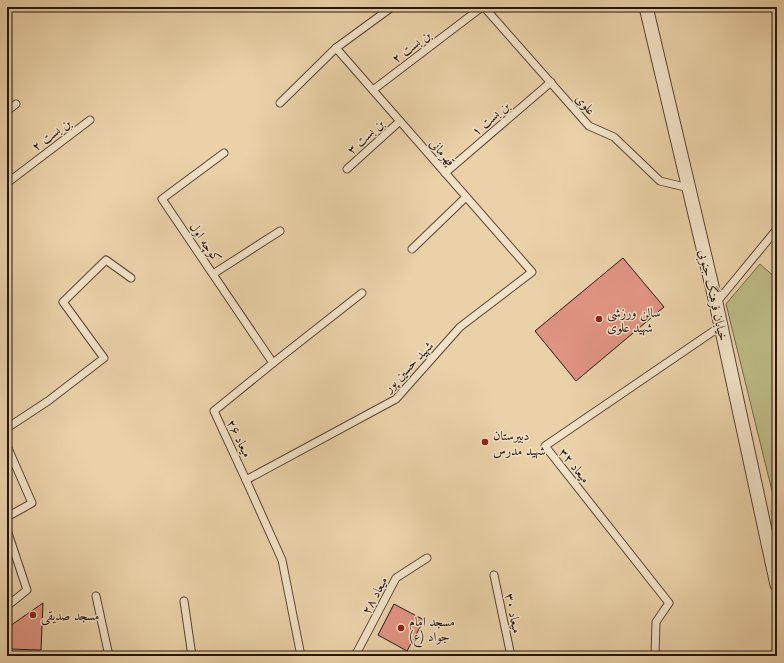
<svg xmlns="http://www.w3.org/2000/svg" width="784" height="663" viewBox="0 0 784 663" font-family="Cardo,Amiri,serif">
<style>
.green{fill:#bcba84;stroke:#71684a}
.building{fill:#e09482;stroke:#26150f}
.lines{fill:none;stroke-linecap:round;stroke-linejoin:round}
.service-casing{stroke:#574435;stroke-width:9}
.minor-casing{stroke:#574435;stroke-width:15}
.service{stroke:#f1e1c6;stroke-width:7}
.minor{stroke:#f1e1c6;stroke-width:13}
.poi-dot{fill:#8f2418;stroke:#f1e1c6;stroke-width:1.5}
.labels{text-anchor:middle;stroke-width:3;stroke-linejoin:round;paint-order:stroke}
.street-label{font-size:13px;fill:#26150f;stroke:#f1e1c6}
.poi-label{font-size:13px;fill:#26150f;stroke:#f1e1c6;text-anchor:start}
</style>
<rect width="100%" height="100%" fill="#ead1a8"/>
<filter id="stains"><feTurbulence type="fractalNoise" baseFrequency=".005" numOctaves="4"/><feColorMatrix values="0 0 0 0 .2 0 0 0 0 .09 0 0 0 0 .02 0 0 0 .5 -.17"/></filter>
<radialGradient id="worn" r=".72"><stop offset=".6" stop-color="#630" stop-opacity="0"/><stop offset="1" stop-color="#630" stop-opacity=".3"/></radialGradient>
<!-- green -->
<polygon class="green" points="760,264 777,279 777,511 726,304"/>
<!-- building -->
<g class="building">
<polygon points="623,258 664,307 576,381 535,331"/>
<polygon points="43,603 41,650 7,649 7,628"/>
<polygon points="394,604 424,620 407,651 378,635"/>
</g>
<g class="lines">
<defs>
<g id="service">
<polyline points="484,7 589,126 614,137 660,181 689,188"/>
<polyline points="373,90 482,7"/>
<polyline points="280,103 336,48 392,7"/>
<polyline points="7,111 16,104"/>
<polyline points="224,153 162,199 273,363"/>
<polyline points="347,169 400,121"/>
<polyline points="445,173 551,82"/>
<polyline points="7,183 90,120"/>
<polyline points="412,249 466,197"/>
<polyline points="213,274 280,231"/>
<polyline points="716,303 777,229"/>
<polyline points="7,428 48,401 104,358 63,302 106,260 131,278"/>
<polyline points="7,446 32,503 7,517"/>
<polyline points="246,480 396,399 460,327 532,272 336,48"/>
<polyline points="7,530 27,590 7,606"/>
<polyline points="494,575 511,656"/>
<polyline points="96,596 109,656"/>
<polyline points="184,601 192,656"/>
<polyline points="301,656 282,560 246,480 214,411 273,363 362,293"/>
<polyline points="355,656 396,578 427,558"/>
<polyline points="655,656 656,622 669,603 545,446 721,326"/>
</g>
<polyline id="minor" points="646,7 716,303 777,585"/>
</defs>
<!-- service casing -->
<use href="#service" class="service-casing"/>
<!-- minor casing -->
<use href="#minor" class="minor-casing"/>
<!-- service -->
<use href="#service" class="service"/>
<!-- minor -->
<use href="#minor" class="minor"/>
</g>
<!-- markers -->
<g class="poi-dot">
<circle cx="599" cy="319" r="4"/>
<circle cx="485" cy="442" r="4"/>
<circle cx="33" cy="615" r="4"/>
<circle cx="401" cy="628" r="4"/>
</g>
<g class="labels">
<!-- street labels -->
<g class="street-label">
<text transform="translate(411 46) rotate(-37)" y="5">بن بست ۲</text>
<text transform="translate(586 104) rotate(49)" y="5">علوی</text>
<text transform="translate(490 118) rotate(-41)" y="5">بن بست ۱</text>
<text transform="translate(51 134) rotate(-37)" y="5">بن بست ۲</text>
<text transform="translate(365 136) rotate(-43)" y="5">بن بست ۳</text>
<text transform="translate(443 152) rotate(49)" y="5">قهرمانی</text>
<text transform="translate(206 242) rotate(55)" y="5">کوچه اول</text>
<text transform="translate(714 295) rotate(77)" y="5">خیابان فرهنگ جنوبی</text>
<text transform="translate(408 366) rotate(-46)" y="5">شهید حسین پور</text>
<text transform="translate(240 438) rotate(64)" y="5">میعاد ۲۶</text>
<text transform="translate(575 465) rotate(51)" y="5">میعاد ۳۲</text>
<text transform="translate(374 595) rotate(-62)" y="5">میعاد ۲۸</text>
<text transform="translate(514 613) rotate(78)" y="5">میعاد ۳۰</text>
</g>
<!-- poi labels -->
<g class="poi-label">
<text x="607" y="317">سالن ورزشی<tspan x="607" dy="15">شهید علوی</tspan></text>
<text x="493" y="440">دبیرستان<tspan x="493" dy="15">شهید مدرس</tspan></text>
<text x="41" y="620">مسجد صدیقی</text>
<text x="409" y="626">مسجد امام<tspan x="409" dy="15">جواد (ع)</tspan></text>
</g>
</g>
<!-- margin -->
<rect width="784" height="663" fill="none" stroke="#ead1a8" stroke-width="24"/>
<rect x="8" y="8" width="768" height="647" fill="none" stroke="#26150f" stroke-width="2"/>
<rect x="12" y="12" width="760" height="639" fill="none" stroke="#26150f"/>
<rect width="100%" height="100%" filter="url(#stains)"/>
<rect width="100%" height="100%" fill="url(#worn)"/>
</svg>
